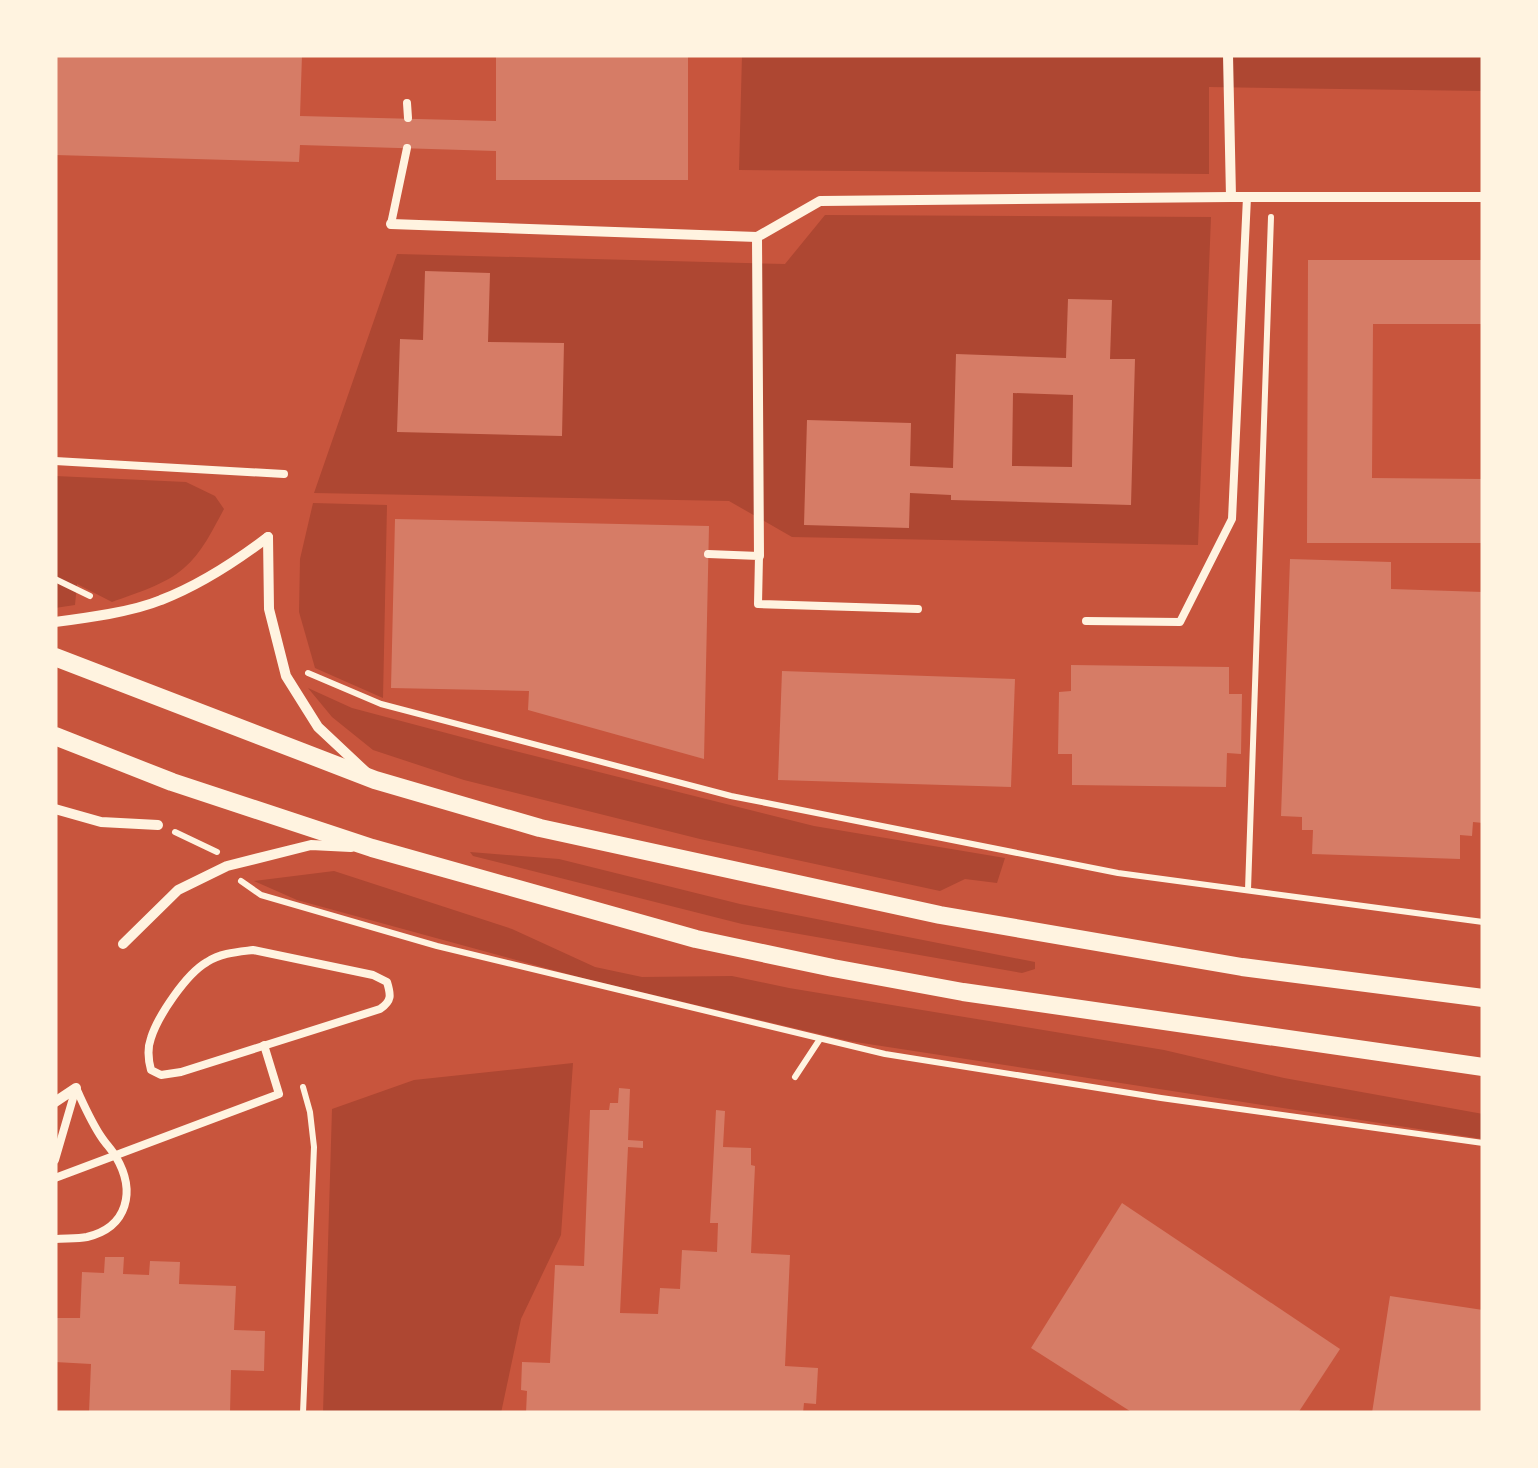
<svg xmlns="http://www.w3.org/2000/svg" width="1538" height="1468" viewBox="0 0 1538 1468" font-family="'Nunito Sans',sans-serif">
<style>
.green{fill:#ae4732}
.building{fill:#d67c66;fill-rule:evenodd}
.lines{fill:none;stroke-linecap:round;stroke-linejoin:round}
.path{stroke:#fff3e0;stroke-width:6}
.service{stroke:#fff3e0;stroke-width:8}
.minor{stroke:#fff3e0;stroke-width:10}
.tertiary{stroke:#fff3e0;stroke-width:18}
</style>
<rect width="100%" height="100%" fill="#c8553d"/>
<!-- green -->
<g class="green">
<polygon points="742,55 1483,55 1483,91 1209,87 1209,174 739,170"/>
<polygon points="825,215 1211,217 1198,545 792,537 729,501 314,493 397,254 785,264"/>
<path d="M55 476 186 482 215 496 224 509C213 529 202 553 184 568 165 585 136 593 112 602L77 584 75 605 55 608Z"/>
<polygon points="313,503 387,505 383,698 315,668 299,612 300,559"/>
<polygon points="308,688 352,708 503,748 814,826 1005,858 997,883 965,879 940,891 700,839 464,780 373,750 332,717"/>
<polygon points="470,852 559,859 740,904 1035,962 1035,969 1022,973 742,924 473,856"/>
<polygon points="334,871 512,929 595,967 642,977 732,976 789,988 1164,1050 1284,1078 1483,1114 1483,1139 849,1041 586,979 297,900 254,881"/>
<polygon points="573,1063 561,1235 521,1319 501,1413 323,1413 332,1109 414,1080"/>
</g>
<!-- building -->
<g class="building">
<polygon points="55,55 302,55 300,116 496,121 496,55 688,55 688,180 496,180 496,151 300,145 299,162 55,155"/>
<polygon points="1308,260 1483,260 1483,324 1373,324 1372,478 1483,479 1483,543 1307,543"/>
<polygon points="425,271 490,273 488,342 564,343 562,436 397,432 400,339 423,340"/>
<path d="M1068 299 1112 300 1110 359H1135L1131 505 951 500V495L910 493 909 528 804 525 807 420 911 423 910 466 953 468 956 354 1066 358ZM1013 393 1073 395 1072 467 1012 466Z"/>
<polygon points="395,519 709,526 704,759 528,710 529,691 391,688"/>
<polygon points="1290,559 1391,562 1391,589 1483,592 1483,823 1473,822 1472,836 1460,835 1460,859 1312,854 1313,830 1302,830 1302,817 1281,816"/>
<polygon points="1071,665 1229,667 1229,694 1242,694 1241,754 1227,753 1226,787 1072,785 1072,754 1058,754 1059,692 1071,691"/>
<polygon points="782,671 1015,679 1011,787 778,780"/>
<polygon points="619,1088 630,1089 628,1140 643,1141 643,1148 628,1147 620,1313 658,1314 660,1288 680,1289 682,1250 717,1252 718,1223 710,1223 716,1110 725,1111 723,1147 751,1148 751,1165 755,1166 751,1253 790,1255 785,1366 818,1368 816,1404 804,1403 803,1413 526,1413 527,1391 521,1390 522,1362 550,1363 555,1265 584,1266 590,1110 609,1110 610,1103 618,1103"/>
<polygon points="1122,1203 1340,1349 1298,1413 1133,1413 1031,1348"/>
<polygon points="105,1257 124,1257 123,1274 149,1275 150,1261 180,1262 179,1284 236,1286 234,1330 265,1331 264,1371 231,1370 230,1413 89,1413 91,1364 55,1362 55,1318 80,1318 82,1272 104,1273"/>
<polygon points="1390,1296 1483,1310 1483,1413 1372,1413"/>
</g>
<g class="lines">
<!-- path -->
<g class="path">
<polyline points="55,579 90,596"/>
<polyline points="308,673 381,704 731,796 1118,873 1483,922"/>
<polyline points="175,832 217,852"/>
<polyline points="241,881 261,895 437,946 885,1054 1161,1098 1483,1143"/>
<polyline points="1248,890 1271,217"/>
<polyline points="795,1077 820,1039"/>
<polyline points="303,1413 314,1147 310,1112 303,1087"/>
</g>
<!-- service -->
<g class="service">
<polyline points="407,103 408,118"/>
<polyline points="391,224 407,148"/>
<polyline points="55,461 284,474"/>
<polyline points="708,554 759,556 758,604 918,609"/>
<polyline points="1086,621 1180,622 1232,519 1247,197"/>
<path d="M253 950 373 975 387 982C391 995 392 1001 380 1009L181 1072 161 1075 151 1070C148 1059 147 1049 151 1038 158 1016 186 974 207 962 221 953 237 952 253 950Z"/>
<polyline points="55,1160 76,1088"/>
<polyline points="55,1178 279,1094 264,1045"/>
<path d="M55 1239C65 1238 77 1239 87 1237 128 1227 136 1191 116 1157 112 1150 106 1144 102 1138 91 1122 84 1105 76 1088"/>
</g>
<!-- minor -->
<g class="minor">
<polyline points="1228,55 1231,197"/>
<polyline points="391,224 757,237 820,201 1231,197 1483,197"/>
<polyline points="757,237 759,556"/>
<polyline points="268,537 269,609 286,676 318,727 366,772"/>
<path d="M55 622C86 618 132 612 161 600 200 585 235 562 268 537"/>
<polyline points="55,809 101,822 158,825"/>
<polyline points="123,944 178,890 227,866 311,845 351,847"/>
<polyline points="55,1102 76,1088"/>
</g>
<!-- tertiary -->
<g class="tertiary">
<polyline points="55,657 375,780 540,828 940,915 1242,967 1483,998"/>
<polyline points="55,736 172,782 372,848 696,939 833,968 963,992 1483,1067"/>
</g>
</g>
<!-- border -->
<rect width="1538" height="1468" fill="none" stroke="#fff3e0" stroke-width="115"/>
</svg>
